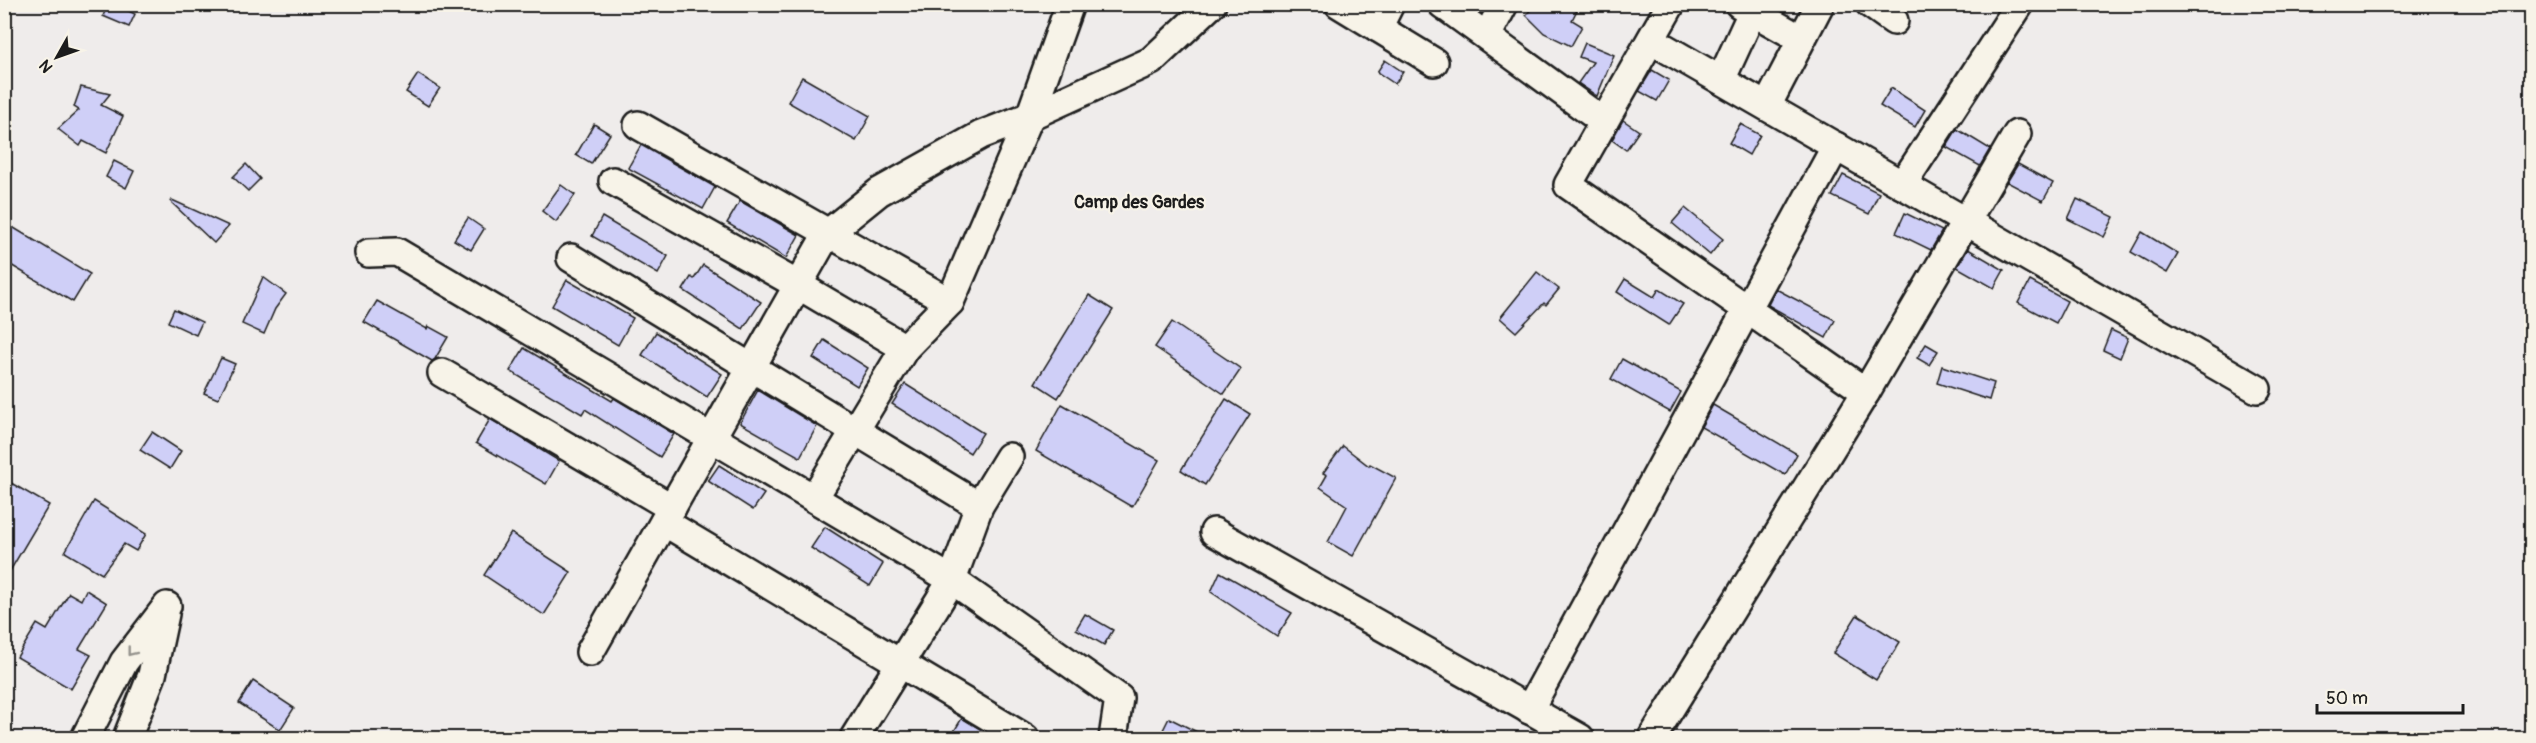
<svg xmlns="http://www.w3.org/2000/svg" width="2536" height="743" viewBox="0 0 2536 743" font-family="Pangolin,sans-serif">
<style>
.building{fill:#cfcff7;stroke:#1c1c1c;stroke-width:1.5}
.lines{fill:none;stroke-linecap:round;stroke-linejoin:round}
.minor-casing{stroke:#1c1c1c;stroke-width:32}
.minor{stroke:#f7f3e8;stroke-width:27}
.oneway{stroke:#94928c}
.labels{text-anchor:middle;stroke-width:4.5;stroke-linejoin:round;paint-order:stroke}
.quarter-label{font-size:18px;font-weight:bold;fill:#1c1c1c;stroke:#f7f3e8}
</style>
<rect width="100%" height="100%" fill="#efeceb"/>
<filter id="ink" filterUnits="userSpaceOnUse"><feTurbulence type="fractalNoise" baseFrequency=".0167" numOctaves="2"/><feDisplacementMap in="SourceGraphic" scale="12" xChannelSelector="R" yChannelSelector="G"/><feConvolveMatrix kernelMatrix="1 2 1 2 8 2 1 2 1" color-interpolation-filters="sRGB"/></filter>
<g filter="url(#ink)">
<!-- building -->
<g class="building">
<polygon points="108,4 114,4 135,14 129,27 103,16"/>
<polygon points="1536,4 1580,4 1572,20 1582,26 1571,46 1544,33 1526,15"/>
<polygon points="1585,43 1614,55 1597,96 1578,83 1593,62 1579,57"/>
<polygon points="1385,60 1403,72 1395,84 1377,72"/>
<polygon points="1652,70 1669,80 1657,101 1639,91"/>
<polygon points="418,74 440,88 428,106 406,92"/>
<polygon points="802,77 870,116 856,141 788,102"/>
<polygon points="81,87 110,94 101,105 123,116 106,153 83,141 80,146 58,129 79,110 74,107"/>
<polygon points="1891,88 1925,110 1915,127 1880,106"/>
<polygon points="1623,120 1639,131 1626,150 1612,140"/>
<polygon points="594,124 610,134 591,164 576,155"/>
<polygon points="1740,124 1760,135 1749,155 1729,143"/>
<polygon points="1957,129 1990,149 1980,166 1946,147"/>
<polygon points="641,145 715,187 703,209 628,168"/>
<polygon points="114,161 134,171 126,188 106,177"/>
<polygon points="246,164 260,179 248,191 233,177"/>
<polygon points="2018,164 2053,183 2043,201 2007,182"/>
<polygon points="1843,175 1879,193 1869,214 1832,196"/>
<polygon points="561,185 575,195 556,222 542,211"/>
<polygon points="2077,199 2114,217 2104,237 2068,219"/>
<polygon points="172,200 229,226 214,243 171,202"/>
<polygon points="740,201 799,235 786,258 727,223"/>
<polygon points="1685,208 1723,239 1710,255 1672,223"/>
<polygon points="1905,213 1942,231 1931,250 1896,233"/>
<polygon points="602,217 668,256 658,274 592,236"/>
<polygon points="468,218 484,229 471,250 454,240"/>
<polygon points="4,222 90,274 73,302 4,261"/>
<polygon points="2142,232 2178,254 2167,273 2131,252"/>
<polygon points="1968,249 2004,270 1994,288 1957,267"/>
<polygon points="703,265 761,302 743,329 683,290 691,277 694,279"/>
<polygon points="1537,272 1559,289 1546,305 1544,303 1516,332 1500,318"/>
<polygon points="263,277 286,294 275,309 264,334 242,324"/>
<polygon points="1625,279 1654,297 1659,289 1683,304 1669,325 1617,292"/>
<polygon points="567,280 633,318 618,345 552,306"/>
<polygon points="2030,281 2067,301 2056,323 2018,303"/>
<polygon points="1776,289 1835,320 1826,338 1768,305"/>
<polygon points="1089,295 1113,310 1058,398 1035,383"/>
<polygon points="377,301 427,329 428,326 448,337 435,359 432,361 364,322"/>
<polygon points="174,309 202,322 196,335 168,322"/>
<polygon points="1172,322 1241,369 1224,394 1155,347"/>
<polygon points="2111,330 2128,338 2120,358 2103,350"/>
<polygon points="656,332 722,374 707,397 642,355"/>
<polygon points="824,340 868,368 857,386 813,358"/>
<polygon points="1926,344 1938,351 1929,365 1917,358"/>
<polygon points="524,348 612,401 614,398 674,434 660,457 585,409 582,414 510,371"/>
<polygon points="221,358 235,364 218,399 204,393"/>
<polygon points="1622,359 1681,392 1670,412 1611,379"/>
<polygon points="1942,366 1994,383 1989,400 1937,383"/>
<polygon points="905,384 983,433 970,453 892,404"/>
<polygon points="758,390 817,426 800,457 740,423"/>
<polygon points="1226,399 1250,414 1205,485 1181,470"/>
<polygon points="1062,404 1159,460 1132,507 1036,451"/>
<polygon points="1713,405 1797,454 1785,475 1701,427"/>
<polygon points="490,419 559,461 546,484 476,443"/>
<polygon points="152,432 181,451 170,469 140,450"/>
<polygon points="1343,446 1369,466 1370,464 1396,478 1353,556 1328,542 1347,506 1320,487 1327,475 1323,473"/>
<polygon points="719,465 764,494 753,510 708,481"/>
<polygon points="11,483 49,505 4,581 4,495"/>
<polygon points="94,501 146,534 136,551 124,544 102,574 65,552"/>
<polygon points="825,527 883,564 870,586 811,548"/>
<polygon points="511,533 571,572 544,615 484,575"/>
<polygon points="1220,572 1292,613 1277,636 1211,592"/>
<polygon points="86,590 107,603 79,649 91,655 71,689 17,657 37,624 47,630 69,593 81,600"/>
<polygon points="1085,614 1113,630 1104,645 1076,629"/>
<polygon points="1857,615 1900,642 1876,680 1833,653"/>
<polygon points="253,681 294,708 280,730 239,703"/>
<polygon points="962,718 995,738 950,738"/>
<polygon points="1169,718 1209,738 1159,738"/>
</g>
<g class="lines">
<defs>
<g id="minor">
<polyline points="1339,4 1434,62"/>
<polyline points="1442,4 1604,122"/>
<polyline points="1671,4 1568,185 1866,392"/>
<polyline points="1739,4 1801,39"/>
<polyline points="1870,4 1894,21"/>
<polyline points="1378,28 1390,4"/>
<polyline points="1487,36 1504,4"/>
<polyline points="1651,40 2257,389"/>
<polyline points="1721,80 1756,4"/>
<polyline points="1767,106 1820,4"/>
<polyline points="638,125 950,302 905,348 814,498"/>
<polyline points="613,181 798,285 905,348"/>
<polyline points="1902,185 2020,4"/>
<polyline points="369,253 397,252 952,580 1119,698 1113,738"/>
<polyline points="571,258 979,506"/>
<polyline points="950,302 1030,116 1070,4"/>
<polyline points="442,373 672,508"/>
<polyline points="664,522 1025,738"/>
<polyline points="1214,532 1580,738"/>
<polyline points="590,652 827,234 879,192 981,135 1030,116 1151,61 1212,4"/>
<polyline points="1529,710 1836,146"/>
<polyline points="85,738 124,662 167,606"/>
<polyline points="127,738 152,675 165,614"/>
<polyline points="854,738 952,580 979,506 1009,457"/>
<polyline points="1652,738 1866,392 2017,134"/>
</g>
</defs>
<!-- minor casing -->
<use href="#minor" class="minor-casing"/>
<!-- minor -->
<use href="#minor" class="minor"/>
</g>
<!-- one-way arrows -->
<defs><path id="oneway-chevron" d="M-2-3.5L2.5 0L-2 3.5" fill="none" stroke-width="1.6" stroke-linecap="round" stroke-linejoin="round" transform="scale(1.5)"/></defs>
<use class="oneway" href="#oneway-chevron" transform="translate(131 652) rotate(128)"/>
</g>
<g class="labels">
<!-- quarter labels -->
<g class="quarter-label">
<text x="1139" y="208">Camp des Gardes</text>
</g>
</g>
<!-- margin -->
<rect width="2536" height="743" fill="none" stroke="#f7f3e8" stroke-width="24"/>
<rect x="12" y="12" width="2512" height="719" fill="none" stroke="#1c1c1c" stroke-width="2" filter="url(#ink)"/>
<!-- north arrow -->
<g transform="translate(57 57) rotate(230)" stroke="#f7f3e8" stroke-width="4.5" paint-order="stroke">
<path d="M0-4.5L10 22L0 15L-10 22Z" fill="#1c1c1c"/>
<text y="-9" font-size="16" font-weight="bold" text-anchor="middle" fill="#1c1c1c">N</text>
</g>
<!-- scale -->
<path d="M2317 704v9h146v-9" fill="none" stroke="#1c1c1c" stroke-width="3"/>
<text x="2326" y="704" font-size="18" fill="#1c1c1c" stroke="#f7f3e8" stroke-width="4.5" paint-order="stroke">50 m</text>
</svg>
